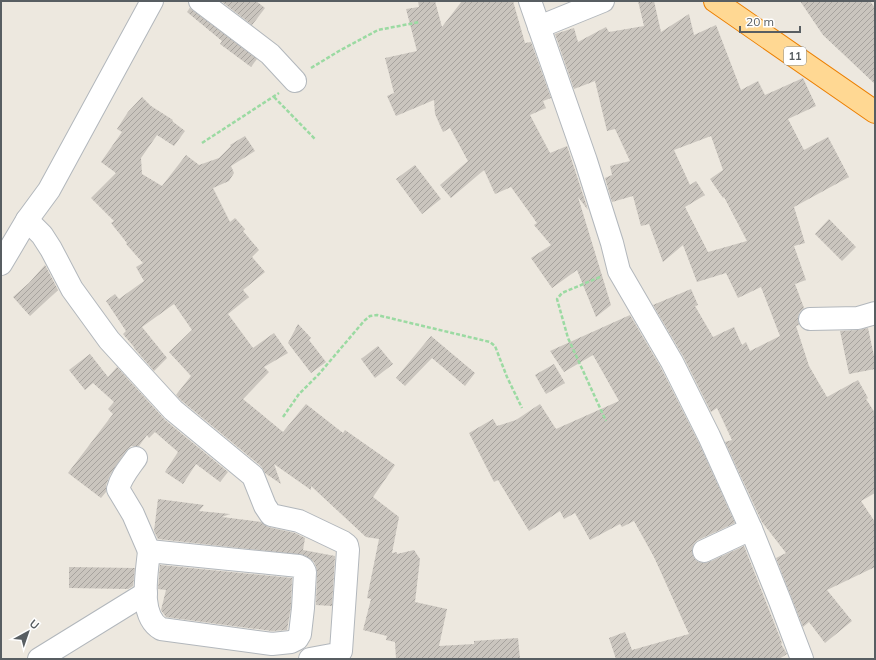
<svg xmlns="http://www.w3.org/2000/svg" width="876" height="660" viewBox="0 0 876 660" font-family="Mulish,sans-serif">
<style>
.building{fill:url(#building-hatch);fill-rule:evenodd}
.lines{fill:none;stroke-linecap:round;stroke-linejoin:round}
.minor-casing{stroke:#b2b7bc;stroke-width:24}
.trunk-casing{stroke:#ec7f00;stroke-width:24}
.path{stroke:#9bdaa2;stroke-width:2.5;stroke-dasharray:4 2;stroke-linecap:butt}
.minor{stroke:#fff;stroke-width:22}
.trunk{stroke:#ffd893;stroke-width:22}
.labels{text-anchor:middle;stroke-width:3.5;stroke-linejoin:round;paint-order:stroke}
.shield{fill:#fff;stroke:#8a8e91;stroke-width:1}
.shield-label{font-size:11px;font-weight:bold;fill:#585e62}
</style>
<defs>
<pattern id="building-hatch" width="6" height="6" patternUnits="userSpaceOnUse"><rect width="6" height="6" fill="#cac5be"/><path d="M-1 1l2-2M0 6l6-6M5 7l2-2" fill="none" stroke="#a7a39e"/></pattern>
</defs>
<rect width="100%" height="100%" fill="#ede8df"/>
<!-- building -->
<g class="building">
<polygon points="221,1 256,1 265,8 252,25"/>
<polygon points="418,1 435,1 442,27 462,1 513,1 525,43 531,42 551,98 543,101 546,108 530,115 550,153 567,146 588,210 578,197 611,305 596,317 577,270 552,288 531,258 551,245 534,225 537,223 511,187 495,194 484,170 451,198 440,185 468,161 450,128 443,132 435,114 434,100 396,116 387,96 394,93 385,58 417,51 406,9 419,7"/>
<path d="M638 1H654L661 32 689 14 694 35 716 25 741 90 758 81 765 95 803 78 816 106 788 119 804 150 828 137 849 177 794 207 805 243 794 246 806 280 795 284 804 308 799 313 798 320 799 325 796 326 809 366 827 397 858 380 868 398 866 399 875 413V493L861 501 875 522V567L827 590 852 621 825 643 809 622 803 627 776 558 786 553 762 522 725 442 732 440 717 408 711 412 683 356 653 305 691 289 698 305 695 306 713 337 734 327 742 345 746 342 750 351 780 336 761 287 738 298 726 273 697 282 683 245 663 262 649 224 641 226 633 196 612 202 605 178 612 175 610 166 630 161 615 129 607 131 595 81 574 89 555 34 574 28 578 42 606 27 609 32 644 26ZM711 136 723 170 710 179 723 198 724 197 747 241 708 252 685 207 705 195 696 181 690 185 674 150Z"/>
<polygon points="800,1 870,1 875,8 875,84 823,35"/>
<polygon points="190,8 257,59 251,67 220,44 222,41 187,12"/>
<polygon points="142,97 151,106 173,120 172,121 185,131 174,146 157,135 141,158 142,174 162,186 186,155 199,165 219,158 231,146 230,145 245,136 255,151 231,166 234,173 229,181 213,188 230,222 235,218 245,229 243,231 259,250 252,257 265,272 243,290 249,297 228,314 253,348 274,333 288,353 264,367 269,372 243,399 283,432 306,404 343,433 345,430 395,465 373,497 399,517 392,553 397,552 397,554 414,550 420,559 415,602 447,609 439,646 474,644 474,641 518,638 520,659 396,659 395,642 386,640 387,636 363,630 371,599 367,598 379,539 366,537 311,486 311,490 274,464 281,484 265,473 261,466 182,401 176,395 191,376 169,352 192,330 174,304 142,327 167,358 154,371 134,348 134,347 123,334 126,331 106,301 115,294 119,299 144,281 136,267 143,263 126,244 127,243 111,223 114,221 91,198 116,173 101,162 122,132 117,129 128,112"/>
<polygon points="415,165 441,199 422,214 396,179"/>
<polygon points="829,219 856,247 842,261 815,234"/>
<polygon points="45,265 58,290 30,316 13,297 29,283"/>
<polygon points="630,315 661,368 698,441 735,523 698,540 694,544 692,550 693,556 697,561 703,563 709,562 744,546 782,643 781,644 787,654 779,659 616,659 609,638 625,632 632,650 689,634 654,557 634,521 622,527 620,524 590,540 575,513 564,519 560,511 529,531 498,480 494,482 469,433 493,419 497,426 516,420 540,404 556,429 619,401 593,355 564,372 550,351"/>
<polygon points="298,324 311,338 309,340 326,362 311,373 288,343"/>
<polygon points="868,328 875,361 875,369 849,374 840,331 858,330"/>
<polygon points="431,336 475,373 465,386 432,358 405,386 396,378"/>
<polygon points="378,346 393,364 375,378 361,359"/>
<polygon points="90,354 108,377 117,367 165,420 228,472 220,482 196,464 183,484 165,472 178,452 155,432 149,438 147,435 139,446 131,446 126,451 110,475 106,485 106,492 101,498 68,473 113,414 108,409 114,402 93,383 85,390 69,370"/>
<polygon points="554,364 565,383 546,394 535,375"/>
<polygon points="158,499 204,505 199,511 230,514 222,517 261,522 268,527 295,533 305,538 303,550 335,556 332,606 316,605 317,573 316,567 314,562 304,555 158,539 154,531"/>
<polygon points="160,565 292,578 291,607 287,630 272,631 166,617 161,610 166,590 158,589"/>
<polygon points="69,567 135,568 133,586 128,589 69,588"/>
</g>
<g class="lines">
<defs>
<g id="minor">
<polyline points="200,1 270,54 295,81"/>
<polyline points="530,1 586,161 612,243 619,271 672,362 709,436 751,529 780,601 802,659"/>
<polyline points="539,27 603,1"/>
<polyline points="27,220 42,235 51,249 72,289 109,340 173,410 253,476 265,506 271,515 299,521 343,542 347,545 348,550 341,651 337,654 310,659"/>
<polyline points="1,264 27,220 49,190 152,1"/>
<polyline points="810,319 858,318 875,313"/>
<path d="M136 458C129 468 121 477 118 489L133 514 149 551"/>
<path d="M149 551 299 566 303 568 305 572 303 608 300 634 297 639 291 642 272 644 161 629C138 616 147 573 149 551Z"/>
<polyline points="704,551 751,529"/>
<polyline points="39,659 146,593"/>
</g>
<polyline id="trunk" points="715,1 875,112"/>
</defs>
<!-- minor casing -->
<use href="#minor" class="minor-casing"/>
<!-- trunk casing -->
<use href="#trunk" class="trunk-casing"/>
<!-- path -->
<g class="path">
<polyline points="311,68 339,51 378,30 420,22"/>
<polyline points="274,97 315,139"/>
<polyline points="202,143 279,93"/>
<polyline points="600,277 562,293 557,299 568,338 606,421"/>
<polyline points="283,417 299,394 319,374 364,321 370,316 377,315 490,342 495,346 507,377 522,408"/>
</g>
<!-- minor -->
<use href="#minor" class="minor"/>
<!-- trunk -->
<use href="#trunk" class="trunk"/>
</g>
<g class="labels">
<!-- shield labels -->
<rect class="shield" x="784" y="47" width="22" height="18" rx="3"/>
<g class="shield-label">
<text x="795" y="60">11</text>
</g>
</g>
<!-- border -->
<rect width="876" height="660" fill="none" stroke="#585e62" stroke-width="4"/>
<!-- north arrow -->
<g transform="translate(28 632) rotate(40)" stroke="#ffffff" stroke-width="3" paint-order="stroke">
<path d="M0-3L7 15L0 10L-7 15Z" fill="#585e62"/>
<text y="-6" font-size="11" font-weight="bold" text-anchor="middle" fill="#585e62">U</text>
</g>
<!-- scale -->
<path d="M740 26v6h60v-6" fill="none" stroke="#585e62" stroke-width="2"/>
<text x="746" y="26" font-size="12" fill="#585e62" stroke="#ffffff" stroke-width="3" paint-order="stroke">20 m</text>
</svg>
